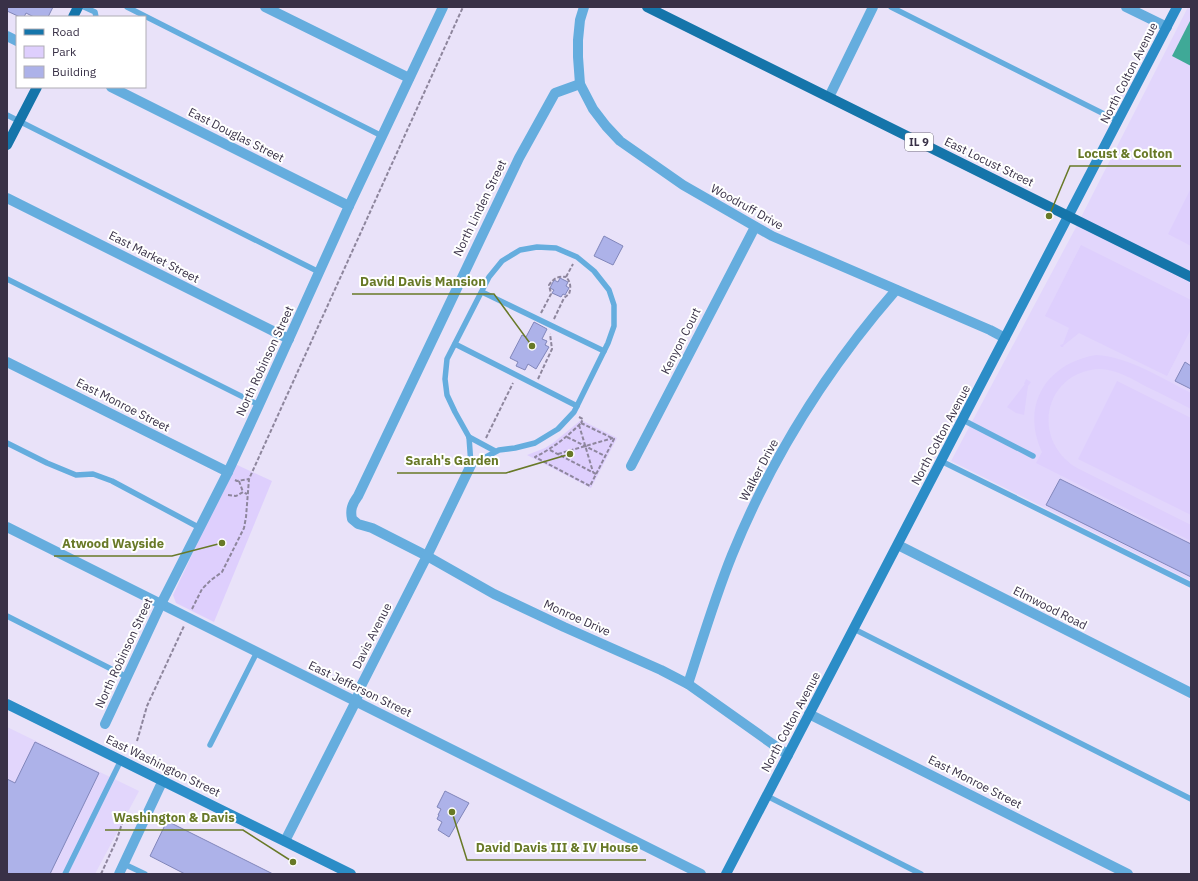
<svg xmlns="http://www.w3.org/2000/svg" width="1198" height="881" viewBox="0 0 1198 881" font-family="'IBM Plex Sans',sans-serif">
<style>
.built{fill:#e2d6fc}
.green{fill:#decffd}
.water{fill:#3fa997}
.building{fill:#adb2e9;stroke:#8186ba}
.lines{fill:none;stroke-linecap:round;stroke-linejoin:round}
.path{stroke:#8e869d;stroke-width:2;stroke-dasharray:4 2;stroke-linecap:butt}
.lane{stroke:#65adde;stroke-width:5.5}
.street{stroke:#65adde;stroke-width:10}
.secondary{stroke:#2b8dc7;stroke-width:10}
.primary{stroke:#1575aa;stroke-width:10}
.labels{text-anchor:middle;stroke-width:4;stroke-linejoin:round;paint-order:stroke}
.shield{fill:#fff;stroke:#746f7e;stroke-width:1}
.shield-label{font-size:11px;font-weight:bold;fill:#393147}
.street-label{font-size:12px;fill:#393147;stroke:#fff}
.leader{fill:none;stroke:#687927;stroke-width:1.5}
.callout-dot{fill:#687927;stroke:#fff;stroke-width:1.5}
.callout-label{font-size:13px;text-anchor:middle;font-weight:bold;fill:#687927;stroke:#fff;stroke-width:4;stroke-linejoin:round;paint-order:stroke}
</style>
<rect width="100%" height="100%" fill="#e9e2f9"/>
<!-- built -->
<g class="built">
<polygon points="1188,7 1191,7 1191,581 951,461 1074,231"/>
<polygon points="7,727 139,791 95,874 7,874"/>
</g>
<!-- green -->
<g class="green">
<polygon points="1191,188 1191,246 1168,234"/>
<polygon points="1081,245 1191,300 1191,329 1167,376 1079,333 1064,345 1063,347 1061,347 1060,345 1063,344 1069,328 1045,316"/>
<path d="M1096 355C1130 357 1161 378 1191 393V409C1176 401 1162 394 1147 387 1132 379 1116 369 1099 369 1044 372 1030 440 1077 468L1191 525V541L1036 463 1042 452C1020 405 1047 363 1096 355Z"/>
<polygon points="1026,379 1031,382 1028,386 1024,415 1016,413 1007,407 1025,384 1024,384"/>
<polygon points="1117,381 1191,418 1191,515 1078,459"/>
<polygon points="581,420 617,438 591,488 527,455 545,448 553,443"/>
<polygon points="235,464 272,481 214,622 176,603 173,595"/>
</g>
<!-- water -->
<polygon class="water" points="1191,19 1191,66 1172,56"/>
<!-- building -->
<g class="building">
<polygon points="7,7 53,7 48,17 34,17 26,13 24,17 20,17 7,11"/>
<polygon points="604,236 623,246 613,265 594,256"/>
<polygon points="560,278 568,282 566,286 569,288 565,295 563,294 561,297 552,293 554,290 550,288 554,280 558,282"/>
<polygon points="534,322 547,329 542,339 547,341 545,345 549,347 536,369 528,364 525,370 516,366 518,362 510,358 522,335 526,337"/>
<polygon points="1185,362 1191,366 1191,389 1175,381"/>
<polygon points="1060,479 1191,544 1191,577 1046,505"/>
<polygon points="35,742 99,773 50,874 7,874 7,779 15,783"/>
<polygon points="445,791 469,803 449,837 438,830 442,822 437,819 439,815 438,815 441,809 437,807"/>
<polygon points="167,821 273,874 185,874 150,856"/>
</g>
<g class="lines">
<!-- path -->
<g class="path">
<path d="M541 313 551 294 549 285C554 278 558 276 566 277"/>
<path d="M554 319 564 298 569 294C571 288 571 282 566 277L573 264"/>
<polyline points="538,379 552,349 550,334"/>
<polyline points="579,417 583,419 581,423"/>
<path d="M581 423 614 439 590 486 535 457C553 448 567 437 581 423Z"/>
<polyline points="579,425 593,472"/>
<polyline points="567,437 605,456"/>
<polyline points="486,438 513,383"/>
<polyline points="550,450 596,474"/>
<polyline points="558,454 613,438"/>
<polyline points="235,480 237,481 249,479"/>
<polyline points="239,481 243,492"/>
<polyline points="228,495 236,496 243,492 247,494"/>
<polyline points="192,609 202,589 211,580 222,572 244,528 246,517 249,479 463,7"/>
<polyline points="137,741 147,706 184,626"/>
<polyline points="101,874 117,839 126,811"/>
</g>
<!-- lane -->
<g class="lane">
<polyline points="84,7 95,12 96,17"/>
<polyline points="127,7 382,136"/>
<polyline points="891,7 1118,121"/>
<polyline points="7,115 319,272"/>
<polygon points="537,247 556,248 577,257 594,271 609,290 614,305 614,326 608,343 574,412 558,429 535,443 515,448 499,450 471,465 469,437 455,412 447,395 445,379 447,359 489,277 502,261 520,250"/>
<polyline points="7,279 259,405"/>
<polyline points="482,292 604,351"/>
<polyline points="455,344 577,406"/>
<polyline points="963,420 1033,456"/>
<polyline points="469,437 495,451"/>
<polyline points="7,443 47,463 76,475 93,474 112,481 200,528"/>
<polyline points="941,461 1191,585"/>
<polyline points="7,616 127,677"/>
<polyline points="854,629 1191,799"/>
<polyline points="210,745 257,652"/>
<polyline points="767,796 921,874"/>
<polyline points="124,864 145,874"/>
<polyline points="65,874 121,760"/>
</g>
<!-- street -->
<g class="street">
<polyline points="265,7 409,78"/>
<polyline points="584,7 580,20 578,40 578,57 580,84 593,109 606,126 620,141 683,185 772,236 990,330 1005,338"/>
<polyline points="1126,7 1167,27"/>
<polyline points="7,36 17,41"/>
<path d="M580 84 555 93 519 158 358 496C352 504 350 510 352 519L358 524 372 528 427 556 494 594 564 627 661 670 688 684 788 755"/>
<polyline points="111,87 349,206"/>
<polyline points="829,97 873,7"/>
<polyline points="7,198 289,339"/>
<polyline points="7,362 228,472"/>
<polyline points="631,466 755,227"/>
<polyline points="7,527 701,874"/>
<polyline points="898,545 1191,693"/>
<path d="M688 684C702 641 715 597 732 555 771 459 828 368 896 290"/>
<polyline points="809,714 1128,874"/>
<polyline points="105,724 161,604 228,472 259,405 349,206 443,7"/>
<polyline points="285,841 356,701 361,686 427,556 471,465"/>
<polyline points="119,874 163,780"/>
</g>
<!-- secondary -->
<g class="secondary">
<polyline points="7,704 351,874"/>
<polyline points="726,874 1177,7"/>
</g>
<!-- primary -->
<g class="primary">
<polyline points="647,7 1191,277"/>
<polyline points="73,17 78,7"/>
<polyline points="7,145 37,87"/>
</g>
</g>
<g class="labels">
<!-- shield labels -->
<rect class="shield" x="905" y="133" width="28" height="18" rx="3"/>
<g class="shield-label">
<text x="919" y="146">IL 9</text>
</g>
<!-- street labels -->
<g class="street-label">
<text transform="translate(1129 73) rotate(-63)" y="4">North Colton Avenue</text>
<text transform="translate(236 135) rotate(27)" y="4">East Douglas Street</text>
<text transform="translate(989 162) rotate(26)" y="4">East Locust Street</text>
<text transform="translate(747 207) rotate(29)" y="4">Woodruff Drive</text>
<text transform="translate(480 208) rotate(-64)" y="4">North Linden Street</text>
<text transform="translate(154 257) rotate(27)" y="4">East Market Street</text>
<text transform="translate(681 341) rotate(-63)" y="4">Kenyon Court</text>
<text transform="translate(265 361) rotate(-65)" y="4">North Robinson Street</text>
<text transform="translate(123 405) rotate(27)" y="4">East Monroe Street</text>
<text transform="translate(941 435) rotate(-62)" y="4">North Colton Avenue</text>
<text transform="translate(759 470) rotate(-62)" y="4">Walker Drive</text>
<text transform="translate(1050 608) rotate(27)" y="4">Elmwood Road</text>
<text transform="translate(577 618) rotate(24)" y="4">Monroe Drive</text>
<text transform="translate(372 636) rotate(-63)" y="4">Davis Avenue</text>
<text transform="translate(124 653) rotate(-65)" y="4">North Robinson Street</text>
<text transform="translate(360 689) rotate(26)" y="4">East Jefferson Street</text>
<text transform="translate(791 722) rotate(-62)" y="4">North Colton Avenue</text>
<text transform="translate(163 766) rotate(26)" y="4">East Washington Street</text>
<text transform="translate(975 782) rotate(27)" y="4">East Monroe Street</text>
</g>
</g>
<!-- callouts -->
<path class="leader" d="M1049 216L1070 166H1181M532 346L494 294H352M570 454L506 473H397M222 543L172 556H54M293 862L243 830H105M452 812L467 860H646"/>
<g class="callout-dot">
<circle cx="1049" cy="216" r="4"/>
<circle cx="532" cy="346" r="4"/>
<circle cx="570" cy="454" r="4"/>
<circle cx="222" cy="543" r="4"/>
<circle cx="293" cy="862" r="4"/>
<circle cx="452" cy="812" r="4"/>
</g>
<g class="callout-label">
<text x="1125" y="158">Locust &amp; Colton</text>
<text x="423" y="286">David Davis Mansion</text>
<text x="452" y="465">Sarah's Garden</text>
<text x="113" y="548">Atwood Wayside</text>
<text x="174" y="822">Washington &amp; Davis</text>
<text x="557" y="852">David Davis III &amp; IV House</text>
</g>
<!-- border -->
<rect width="1198" height="881" fill="none" stroke="#393147" stroke-width="16"/>
<!-- legend -->
<rect x="16" y="16" width="130" height="72" fill="#ffffff" stroke="#b0adb5"/>
<rect x="24" y="29" width="20" height="6" fill="#1575aa" stroke="#b0adb5"/>
<text x="52" y="36" font-size="12" fill="#393147">Road</text>
<rect x="24" y="46" width="20" height="12" fill="#decffd" stroke="#b0adb5"/>
<text x="52" y="56" font-size="12" fill="#393147">Park</text>
<rect x="24" y="66" width="20" height="12" fill="#adb2e9" stroke="#b0adb5"/>
<text x="52" y="76" font-size="12" fill="#393147">Building</text>
</svg>
